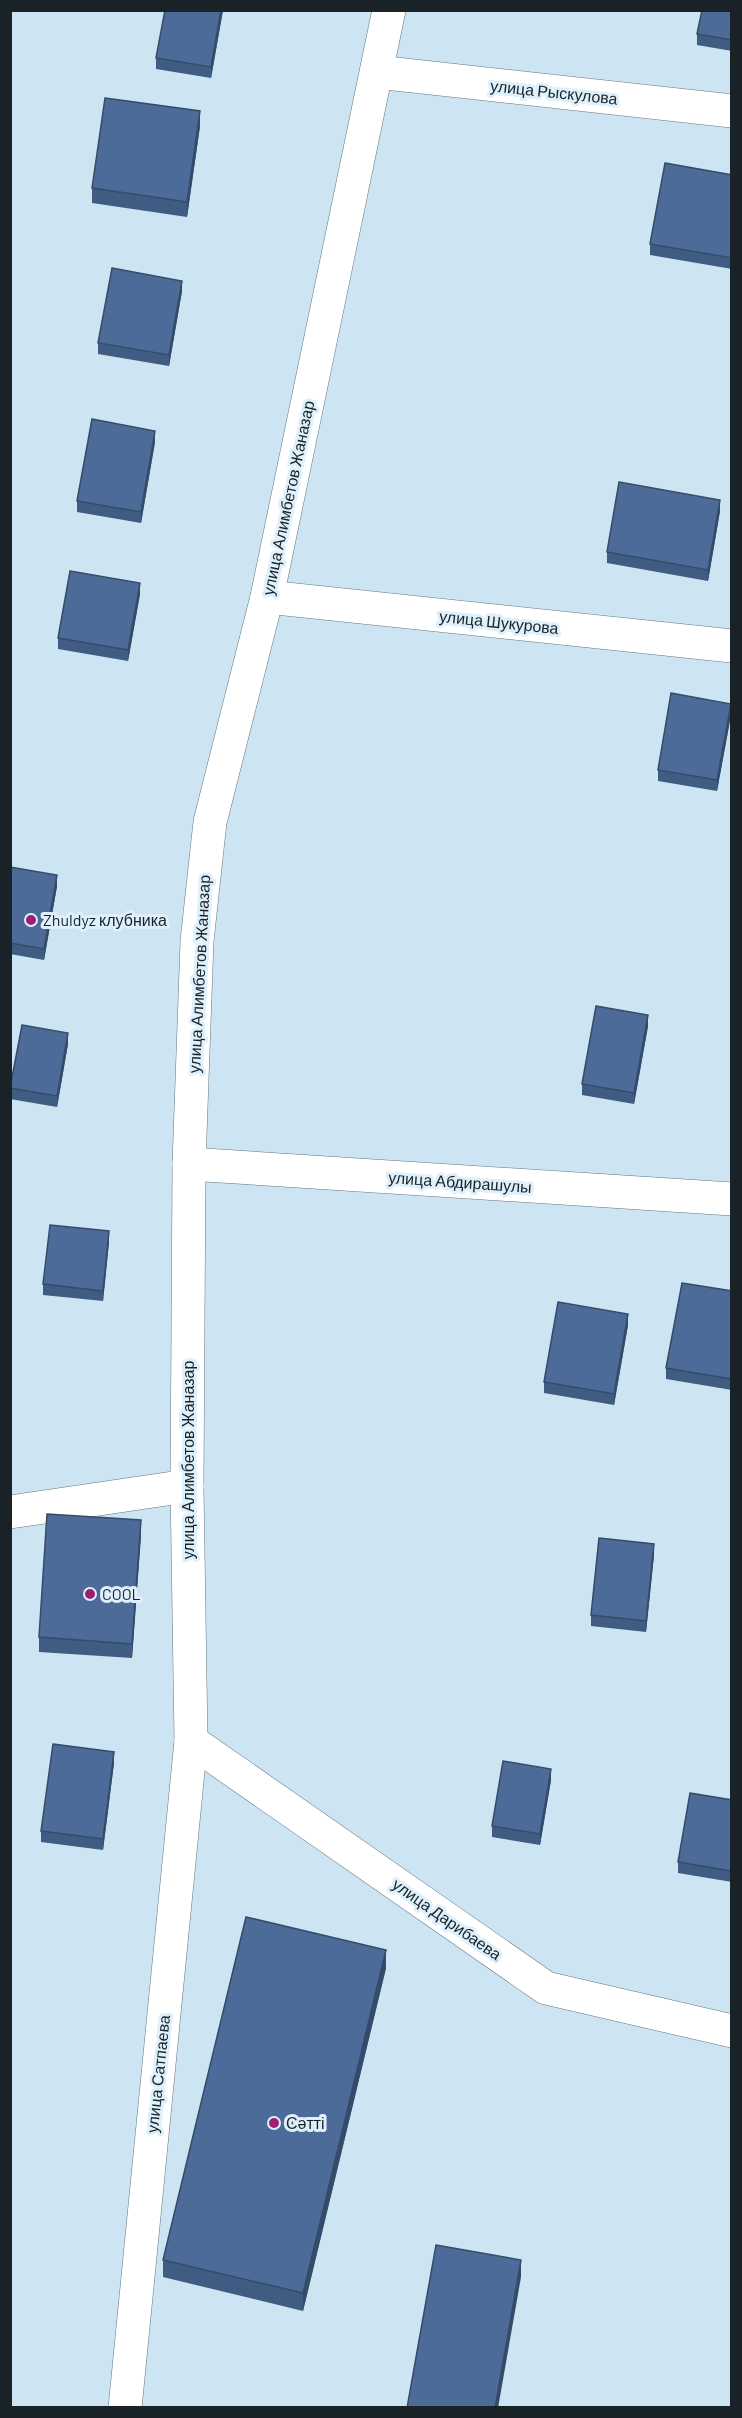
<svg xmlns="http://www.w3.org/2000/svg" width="742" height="2418" viewBox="0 0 742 2418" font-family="Barlow,sans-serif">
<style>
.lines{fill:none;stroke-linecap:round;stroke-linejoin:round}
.minor-casing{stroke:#637784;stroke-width:34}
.tertiary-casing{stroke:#637784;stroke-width:34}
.minor{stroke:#fff;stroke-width:33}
.tertiary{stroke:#fff;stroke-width:33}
.wall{fill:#415c83}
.shaded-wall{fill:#354b6a}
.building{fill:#4c6b98;stroke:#354b6a;stroke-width:1.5}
.poi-dot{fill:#9d1e72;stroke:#def0fc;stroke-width:2}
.labels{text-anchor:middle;stroke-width:6;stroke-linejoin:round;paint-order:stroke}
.street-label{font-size:16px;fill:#192227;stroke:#def0fc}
.poi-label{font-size:16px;fill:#192227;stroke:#def0fc;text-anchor:start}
</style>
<rect width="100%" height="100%" fill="#cde4f2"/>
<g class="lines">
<defs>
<g id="minor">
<polyline points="377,72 732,111"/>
<polyline points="267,597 732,646"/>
<polyline points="189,1164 732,1199"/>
<polyline points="10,1512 187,1486"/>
<polyline points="191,1741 546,1988 732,2031"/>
</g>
<polyline id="tertiary" points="125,2408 191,1741 187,1486 189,1164 197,941 210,822 267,597 389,10"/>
</defs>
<!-- minor casing -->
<use href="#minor" class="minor-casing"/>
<!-- tertiary casing -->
<use href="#tertiary" class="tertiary-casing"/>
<!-- minor -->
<use href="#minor" class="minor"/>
<!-- tertiary -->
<use href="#tertiary" class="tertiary"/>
</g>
<!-- wall -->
<g class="wall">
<polygon points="223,10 211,78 156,69 156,58"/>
<polygon points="732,10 732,51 697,45 697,34"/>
<polygon points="200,126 187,217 92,203 92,188"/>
<polygon points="732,175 732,269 650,255 650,244"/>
<polygon points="182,291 169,366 98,354 98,343"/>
<polygon points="155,442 141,523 77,512 77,501"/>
<polygon points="720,511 708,581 607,563 607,552"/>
<polygon points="140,594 128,661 58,649 58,638"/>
<polygon points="731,715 717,791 658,781 658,770"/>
<polygon points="10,867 57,886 44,960 10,954"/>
<polygon points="648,1026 634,1104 582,1095 582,1084"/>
<polygon points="68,1044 57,1107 10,1099 10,1088"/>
<polygon points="109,1242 103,1301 43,1295 43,1284"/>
<polygon points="732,1291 732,1390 666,1379 666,1368"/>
<polygon points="628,1325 614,1405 544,1393 544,1382"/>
<polygon points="141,1535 132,1658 39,1652 39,1637"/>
<polygon points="654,1555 646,1632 591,1626 591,1615"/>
<polygon points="114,1763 103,1850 41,1842 41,1831"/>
<polygon points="551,1780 540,1845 492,1837 492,1826"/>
<polygon points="732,1800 732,1882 678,1873 678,1862"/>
<polygon points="386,1968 303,2311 163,2277 163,2260"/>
</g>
<!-- shaded-wall -->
<g class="shaded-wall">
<polygon points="221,10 223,10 211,78 211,67"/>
<polygon points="200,111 200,126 187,217 187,202"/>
<polygon points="182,281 182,291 169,366 169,355"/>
<polygon points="155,431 155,442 141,523 141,512"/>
<polygon points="720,500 720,511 708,581 708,570"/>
<polygon points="140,583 140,594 128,661 128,650"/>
<polygon points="731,704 731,715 717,791 717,780"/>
<polygon points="57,875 57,886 44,960 44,949"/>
<polygon points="648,1015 648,1026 634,1104 634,1093"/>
<polygon points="68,1033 68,1044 57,1107 57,1096"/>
<polygon points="109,1231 109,1242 103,1301 103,1291"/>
<polygon points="628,1314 628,1325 614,1405 614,1394"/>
<polygon points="141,1520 141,1535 132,1658 132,1644"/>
<polygon points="654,1544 654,1555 646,1632 646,1621"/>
<polygon points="114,1752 114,1763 103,1850 103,1839"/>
<polygon points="551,1769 551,1780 540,1845 540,1834"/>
<polygon points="386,1950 386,1968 303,2311 303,2293"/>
<polygon points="521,2260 521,2277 498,2408 495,2408"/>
</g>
<!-- building -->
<g class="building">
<polygon points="165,10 221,10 211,67 156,58"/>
<polygon points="702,10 732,10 732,40 697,34"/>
<polygon points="105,98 200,111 187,202 92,188"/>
<polygon points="665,163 732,175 732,258 650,244"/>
<polygon points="112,268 182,281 169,355 98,343"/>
<polygon points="92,419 155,431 141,512 77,501"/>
<polygon points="619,482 720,500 708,570 607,552"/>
<polygon points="70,571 140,583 128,650 58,638"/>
<polygon points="671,693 731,704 717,780 658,770"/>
<polygon points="10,867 57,875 44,949 10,943"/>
<polygon points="596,1006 648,1015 634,1093 582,1084"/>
<polygon points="22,1025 68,1033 57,1096 10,1088"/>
<polygon points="50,1225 109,1231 103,1291 43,1284"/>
<polygon points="682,1283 732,1291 732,1379 666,1368"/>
<polygon points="558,1302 628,1314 614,1394 544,1382"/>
<polygon points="47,1514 141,1520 132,1644 39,1637"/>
<polygon points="599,1538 654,1544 646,1621 591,1615"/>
<polygon points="53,1744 114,1752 103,1839 41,1831"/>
<polygon points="503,1761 551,1769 540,1834 492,1826"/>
<polygon points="690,1793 732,1800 732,1871 678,1862"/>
<polygon points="246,1917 386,1950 303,2293 163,2260"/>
<polygon points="436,2245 521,2260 495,2408 407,2408"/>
</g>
<!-- markers -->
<g class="poi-dot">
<circle cx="31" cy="920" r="6"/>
<circle cx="90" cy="1594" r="6"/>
<circle cx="274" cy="2123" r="6"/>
</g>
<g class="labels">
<!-- street labels -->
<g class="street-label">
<text transform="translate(554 92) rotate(6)" y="6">улица Рыскулова</text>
<text transform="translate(288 498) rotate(-78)" y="6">улица Алимбетов Жаназар</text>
<text transform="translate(499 622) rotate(6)" y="6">улица Шукурова</text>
<text transform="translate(199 974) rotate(-87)" y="6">улица Алимбетов Жаназар</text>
<text transform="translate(460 1182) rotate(4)" y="6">улица Абдирашулы</text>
<text transform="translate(188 1460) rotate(-90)" y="6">улица Алимбетов Жаназар</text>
<text transform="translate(447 1919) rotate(35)" y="6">улица Дарибаева</text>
<text transform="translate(158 2074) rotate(-84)" y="6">улица Сатпаева</text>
</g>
<!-- poi labels -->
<g class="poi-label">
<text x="43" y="926">Zhuldyz клубника</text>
<text x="102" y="1600">COOL</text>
<text x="286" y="2129">Сәтті</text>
</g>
</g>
<!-- border -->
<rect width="742" height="2418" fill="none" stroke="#192227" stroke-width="24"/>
</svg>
